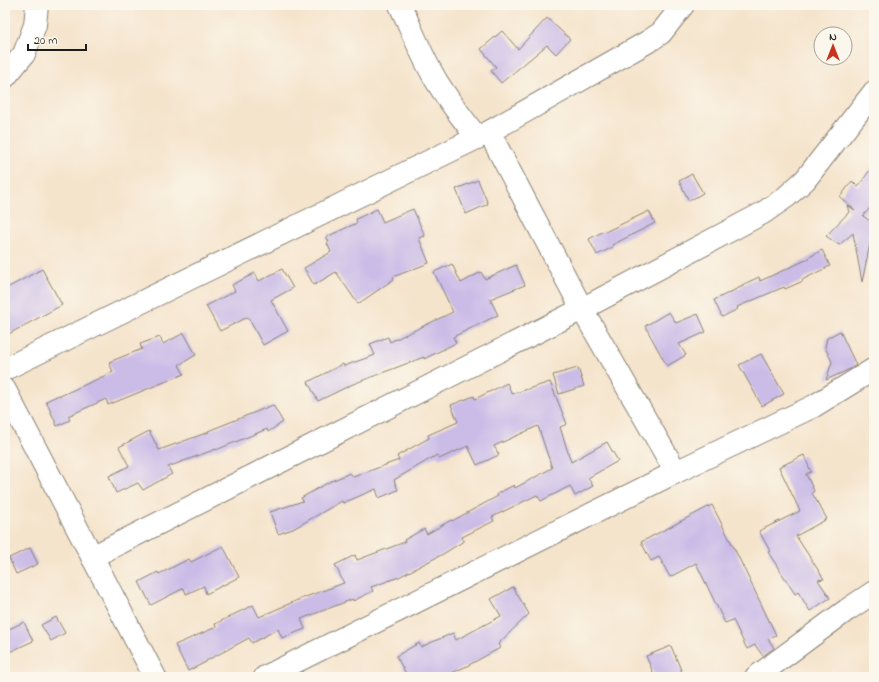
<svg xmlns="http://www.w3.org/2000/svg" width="879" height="682" viewBox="0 0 879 682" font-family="'Indie Flower',sans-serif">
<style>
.building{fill:#cabbe7}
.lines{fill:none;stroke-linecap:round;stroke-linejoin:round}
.minor-casing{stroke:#888074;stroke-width:24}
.minor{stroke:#fff;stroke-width:22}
</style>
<rect width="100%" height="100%" fill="#fbf7ec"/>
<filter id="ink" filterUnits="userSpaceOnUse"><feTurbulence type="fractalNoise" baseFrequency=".025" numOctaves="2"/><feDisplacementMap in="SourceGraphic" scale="8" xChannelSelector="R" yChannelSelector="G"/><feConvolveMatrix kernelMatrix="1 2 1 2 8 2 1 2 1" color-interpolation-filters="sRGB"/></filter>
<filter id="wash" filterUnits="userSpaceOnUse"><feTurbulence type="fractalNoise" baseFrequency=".012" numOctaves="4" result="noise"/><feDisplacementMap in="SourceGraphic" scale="16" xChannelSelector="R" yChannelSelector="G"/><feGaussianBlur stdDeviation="0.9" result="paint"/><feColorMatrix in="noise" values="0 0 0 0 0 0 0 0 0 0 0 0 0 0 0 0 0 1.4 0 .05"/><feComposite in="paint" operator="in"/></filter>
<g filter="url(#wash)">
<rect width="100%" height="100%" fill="#f5e4cc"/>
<g id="blocks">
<!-- building -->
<g class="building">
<polygon points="547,18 570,39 556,54 547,45 501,83 491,71 496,67 481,49 502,31 518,49"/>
<polygon points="874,164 874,203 863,216 874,224 874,225 862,282 853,233 839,245 826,236 849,212 847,205 855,210 840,197 852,181 858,187"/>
<polygon points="692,174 703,193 689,201 679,181"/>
<polygon points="478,180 488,204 466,214 456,189"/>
<polygon points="377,209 383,222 413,209 425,236 419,238 429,263 393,277 394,279 358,304 336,272 314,285 304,268 331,252 327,243 329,242 326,237 357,223 356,219"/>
<polygon points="649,211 655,223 612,245 613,247 597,255 589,239 604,231 605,232"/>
<polygon points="822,250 830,266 802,280 803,281 785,289 784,287 737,307 738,309 722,317 714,300 743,286 742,285 759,277 760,281 808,259 808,258"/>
<polygon points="452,264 461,283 481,272 485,279 516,265 525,285 490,299 498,315 453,337 456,343 424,359 424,357 353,384 318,401 308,382 343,364 344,366 375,355 370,344 388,337 390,342 453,312 434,272"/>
<polygon points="42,269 62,305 5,336 5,289"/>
<polygon points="282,269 293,288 271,300 288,331 263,345 248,317 220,331 206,306 235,291 232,285 255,273 259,281"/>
<polygon points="669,312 676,323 698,314 706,332 679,344 686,355 667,366 645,326"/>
<polygon points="840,331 856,365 850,369 826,380 832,362 825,347 827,338"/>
<polygon points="184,333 196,355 179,365 184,374 108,405 106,399 68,416 70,420 57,426 46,401 59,395 60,396 113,372 109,362 142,349 140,344 160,337 163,344"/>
<polygon points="761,354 784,394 762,406 739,365"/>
<polygon points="578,368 584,386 559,394 553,375"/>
<polygon points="550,382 567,424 560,427 571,462 607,442 618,461 588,478 593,486 575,496 570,486 541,501 537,495 492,517 494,521 462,537 464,541 443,554 399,577 371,587 373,591 353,601 353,599 301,619 305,629 282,638 278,629 252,643 249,638 206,661 206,662 188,671 175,645 216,627 215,624 253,605 259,617 300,599 344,583 335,565 355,555 357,560 405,542 404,540 424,529 427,534 451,520 452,521 498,496 497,494 514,485 515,488 552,468 538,426 494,446 499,455 477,465 468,446 439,459 437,455 394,480 398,490 379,498 376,489 343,503 342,501 293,529 278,534 270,512 303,501 301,498 329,482 350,473 353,477 399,460 397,456 429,438 428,435 458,422 451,405 474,396 475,399 507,383 512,394"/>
<polygon points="273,405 283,422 268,432 267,429 216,450 216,449 168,467 172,474 143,490 138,483 116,493 109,476 129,466 119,447 149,431 159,450 209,432 208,431"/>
<polygon points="804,455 811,472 806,474 814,491 812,493 827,519 796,536 824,579 818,580 830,598 810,611 798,592 795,594 768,552 770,551 759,531 800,511 779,467"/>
<polygon points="712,505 737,554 776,635 768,639 774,648 763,656 755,645 747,649 733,620 725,623 696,563 670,577 659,557 651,561 641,542"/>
<polygon points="223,546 239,577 206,594 204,586 186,594 184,588 151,605 139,582 158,572 159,574 189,559 191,562"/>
<polygon points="30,548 38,564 16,574 9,558"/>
<polygon points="513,587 529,614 498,644 500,648 467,666 443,677 408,677 396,656 419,643 421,647 453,633 456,640 501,616 491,599"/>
<polygon points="56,617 65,633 51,641 41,625"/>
<polygon points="24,622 33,641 5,654 5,631"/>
<polygon points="671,646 684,677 655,677 646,656"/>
</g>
</g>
</g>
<g filter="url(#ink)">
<use href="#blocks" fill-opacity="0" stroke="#888074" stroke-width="1"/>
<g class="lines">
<defs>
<g id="minor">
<path d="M400 5C411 28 420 52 433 75 445 97 462 117 477 138"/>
<polyline points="5,77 24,54 35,25 37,5"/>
<polyline points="5,369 489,132 649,41 661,33 683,5"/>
<polyline points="5,390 155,677"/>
<polyline points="676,472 814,406 874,369"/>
<polyline points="92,557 582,309 763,213 786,197 805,180 874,92"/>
<polyline points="265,677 676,472 582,309 489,132"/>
<polyline points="756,677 847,610 874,592"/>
</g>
</defs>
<!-- minor casing -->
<use href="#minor" class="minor-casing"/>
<!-- minor -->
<use href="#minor" class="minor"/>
</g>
</g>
<!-- margin -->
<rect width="879" height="682" fill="none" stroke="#fbf7ec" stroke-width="20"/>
<!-- north arrow -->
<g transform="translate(833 46)"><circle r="19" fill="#fbf7ec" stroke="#a29f99"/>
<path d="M0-3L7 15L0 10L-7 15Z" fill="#c8321e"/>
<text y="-6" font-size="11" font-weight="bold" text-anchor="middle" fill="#1c1c1c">N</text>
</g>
<!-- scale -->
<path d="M28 44v6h58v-6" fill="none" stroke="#1c1c1c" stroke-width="2"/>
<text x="34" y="44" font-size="12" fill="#1c1c1c" stroke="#fbf7ec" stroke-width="3" paint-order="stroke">20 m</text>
</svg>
